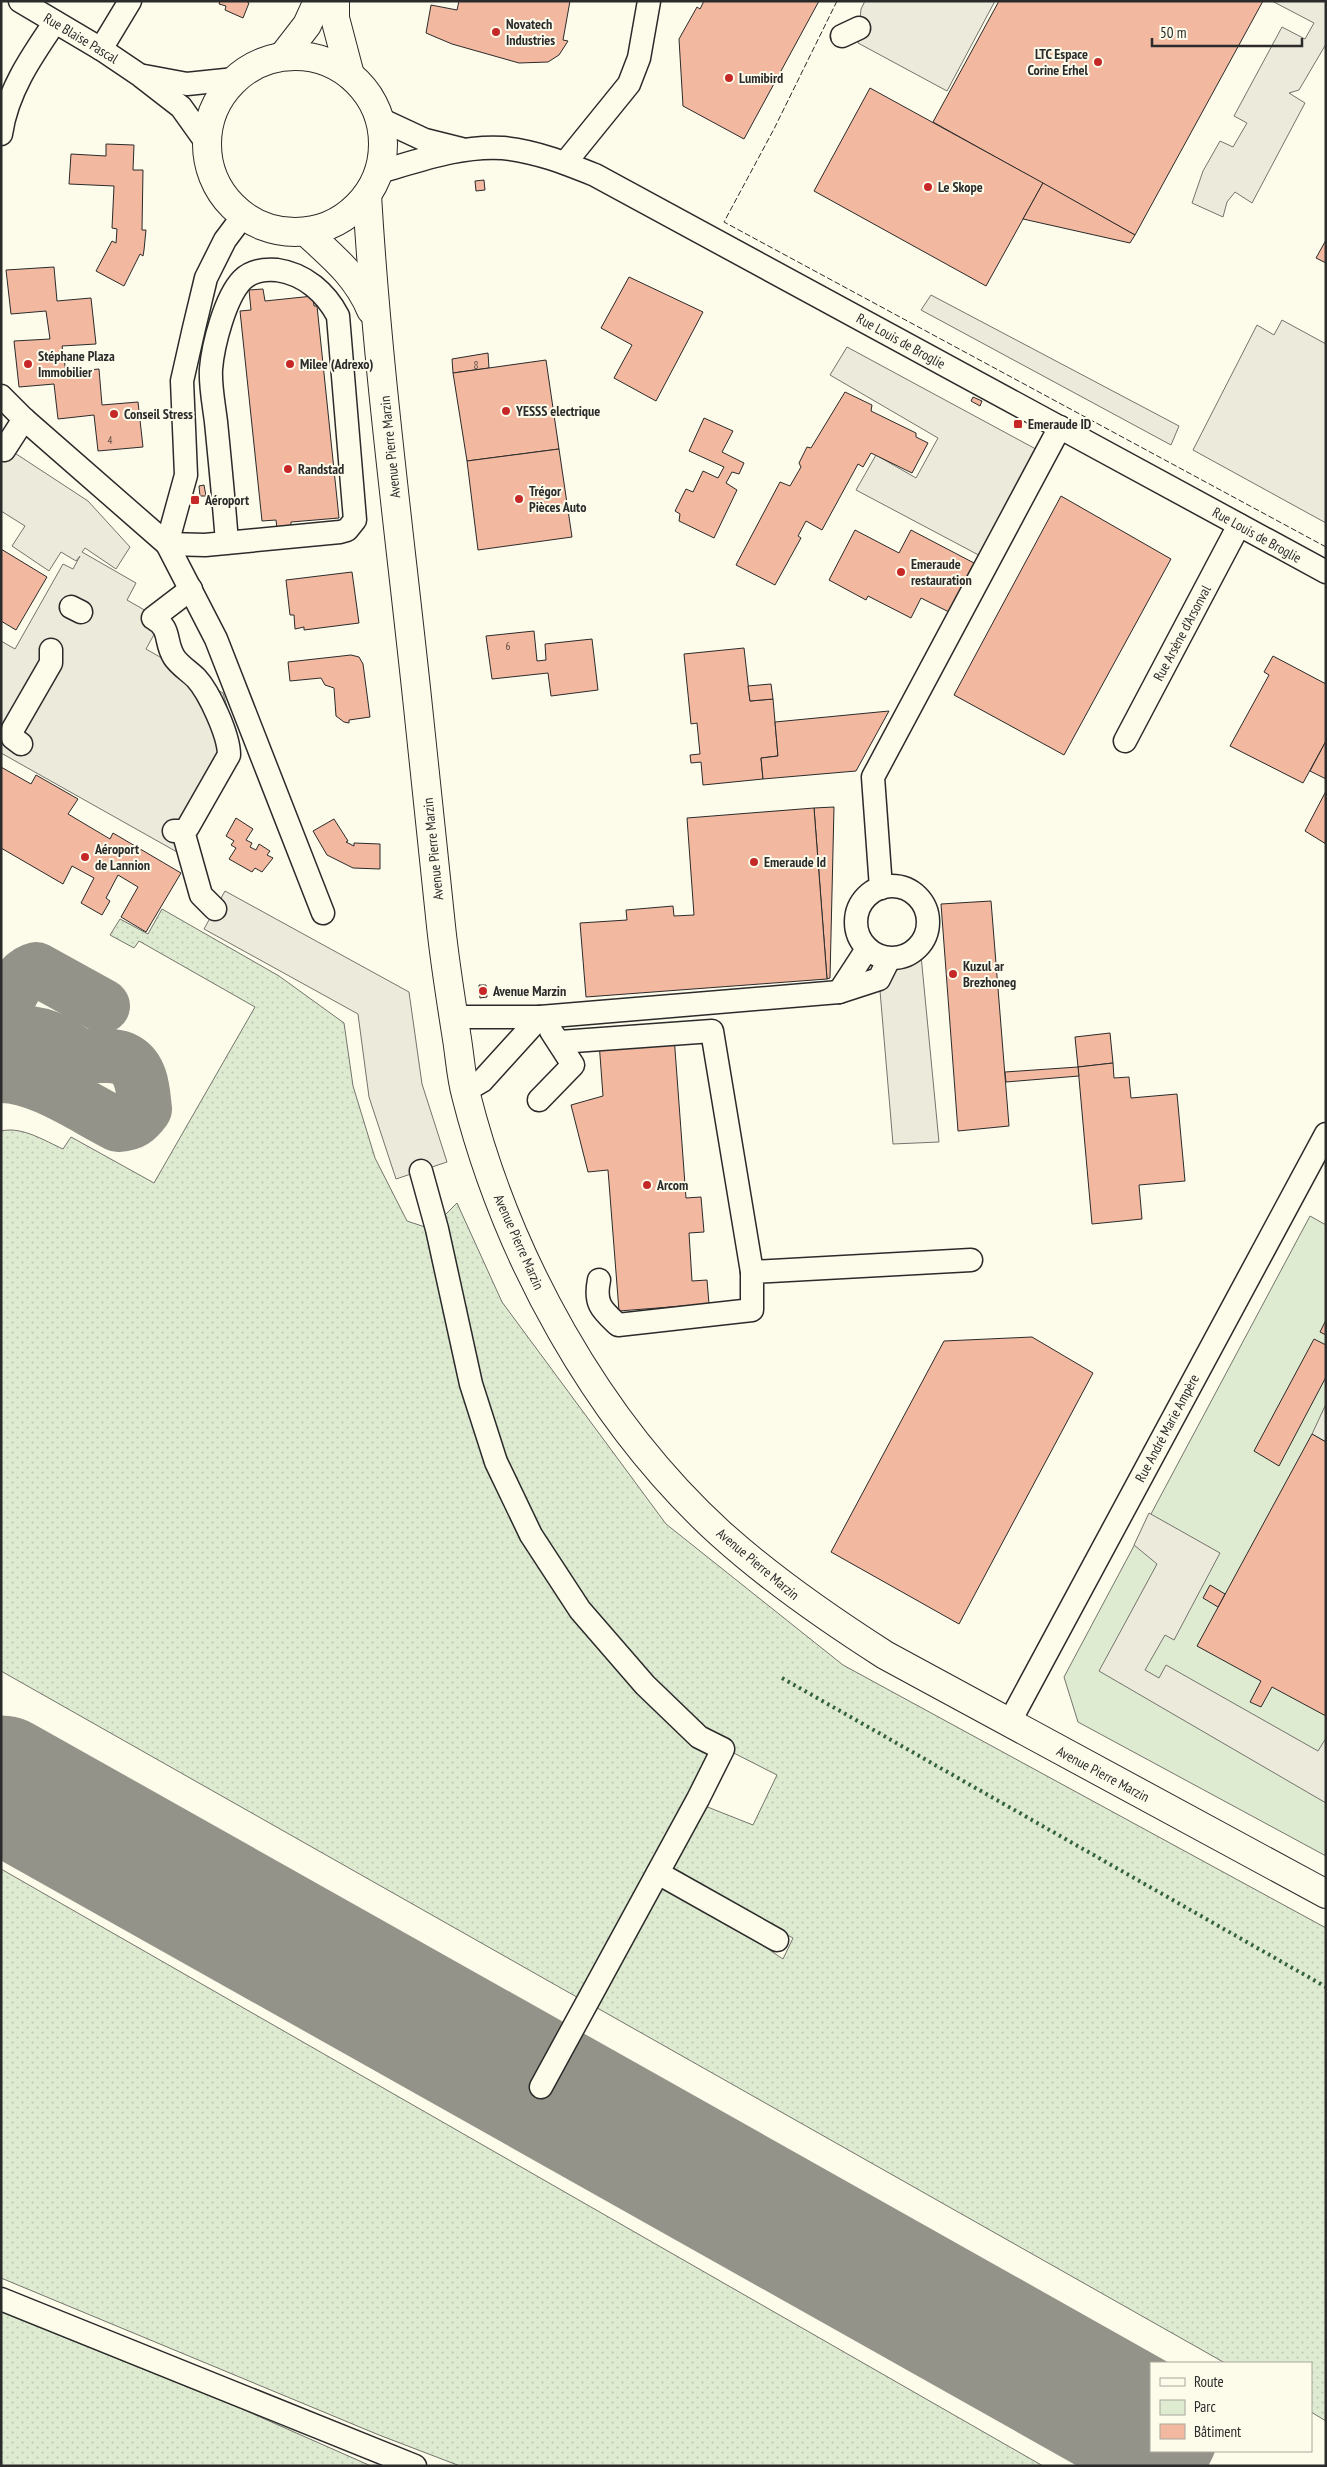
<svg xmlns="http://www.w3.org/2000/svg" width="1327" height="2467" viewBox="0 0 1327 2467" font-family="'PT Sans Narrow',sans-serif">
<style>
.grass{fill:url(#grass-dots);stroke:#74746e}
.green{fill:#deebd1;stroke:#74746e}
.parking{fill:#eceadb;stroke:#74746e}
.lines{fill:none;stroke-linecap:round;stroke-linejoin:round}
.taxiway{stroke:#94938a;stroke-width:54}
.runway{stroke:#94938a;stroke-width:135}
.building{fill:#f2b8a0;stroke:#2b2b2b}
.minor-casing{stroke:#2b2b2b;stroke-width:25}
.major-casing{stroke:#2b2b2b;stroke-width:30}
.minor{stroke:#fdfbea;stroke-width:22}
.major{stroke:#fdfbea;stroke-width:28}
.hedge{stroke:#34623c;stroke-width:4;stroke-dasharray:2.5 4;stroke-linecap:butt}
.fence{stroke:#2b2b2b;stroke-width:1;stroke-dasharray:6 2.5;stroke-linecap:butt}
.poi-dot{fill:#c62828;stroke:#fdfbea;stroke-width:2}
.labels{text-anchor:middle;stroke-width:4;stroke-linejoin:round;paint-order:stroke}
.number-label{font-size:11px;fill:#5d4e48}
.poi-label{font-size:14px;font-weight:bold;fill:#2b2b2b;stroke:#fdfbea;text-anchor:start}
.street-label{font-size:14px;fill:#2b2b2b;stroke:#fdfbea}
</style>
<defs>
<pattern id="grass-dots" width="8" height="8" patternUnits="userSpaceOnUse" patternTransform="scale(1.25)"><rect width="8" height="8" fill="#deebd1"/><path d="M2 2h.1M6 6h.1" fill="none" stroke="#bfcab4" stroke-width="1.8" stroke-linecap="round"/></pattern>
</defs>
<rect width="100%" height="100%" fill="#fdfbea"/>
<!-- grass -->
<g class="grass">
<path d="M162 909 279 976 344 1023 353 1086 375 1158 407 1221 431 1229 534 1548 717 1753 582 2000 1 1671V1131C22 1126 45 1141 63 1149L71 1137 154 1183 255 1007 139 941 134 948 110 935 120 919 148 934Z"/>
<polygon points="457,1203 502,1302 666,1524 843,1665 1326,1928 1326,2421 1311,2412 1311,2363 1225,2363 592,2005 661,1881 774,1944 771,1951 783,1959 793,1938 675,1877 672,1868 705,1806 753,1825 777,1775 720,1746 694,1726 555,1564 506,1471 465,1327 440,1220"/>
<polygon points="1,1869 1043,2466 460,2466 379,2435 1,2278"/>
<polygon points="1,2312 242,2409 371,2466 1,2466"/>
</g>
<!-- green -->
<polygon class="green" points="1310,1216 1326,1225 1326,1856 1078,1722 1064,1677"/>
<!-- parking -->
<g class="parking">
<polygon points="865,1 995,1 947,91 858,43 861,9"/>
<polygon points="1272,1 1326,1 1326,44 1299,90 1289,93 1305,103 1252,203 1235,192 1227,202 1223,217 1192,203 1203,171 1220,141 1233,147 1247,123 1234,116 1282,27 1305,39 1314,23"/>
<polygon points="931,295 1179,426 1171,445 921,310"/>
<polygon points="1282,320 1326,344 1326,523 1193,450 1257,325 1274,335"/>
<polygon points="847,347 1045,454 988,560 856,490 876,455 916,478 938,438 830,375"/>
<polygon points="1,444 88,501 130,547 116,569 85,548 82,552 136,583 127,600 162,620 146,649 223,693 238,744 177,852 1,753 1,641 15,649 63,564 73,569 80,556 76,561 61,552 49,571 12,546 25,526 1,511"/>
<polygon points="225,891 409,992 422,1084 447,1162 396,1179 369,1097 358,1014 204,929"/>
<polygon points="920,945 939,1142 893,1144 879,979 889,959 901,958 911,953"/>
<polygon points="1326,1404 1326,1442 1312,1434"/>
<polygon points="1149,1513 1220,1553 1174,1640 1165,1635 1145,1670 1159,1678 1166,1665 1318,1751 1326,1738 1326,1803 1099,1671 1157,1564 1134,1545"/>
</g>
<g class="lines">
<!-- taxiway -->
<g class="taxiway">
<path d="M1 1013C10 998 18 973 36 969L103 1006"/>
<path d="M1 1036C22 1030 41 1032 60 1043 67 1047 74 1053 81 1055 96 1059 111 1052 126 1060 143 1070 143 1093 145 1109 137 1120 132 1124 118 1125 84 1108 39 1076 1 1076"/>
</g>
<!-- runway -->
<polyline class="runway" points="1,1783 1151,2430"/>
</g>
<!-- building -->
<g class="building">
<polygon points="220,1 246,1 249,3 243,18 225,10 226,6 219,4"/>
<polygon points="459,1 570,1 563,40 568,41 559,55 548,62 519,63 452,44 426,33 431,5 457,10"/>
<polygon points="704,1 819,1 744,139 683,106 679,39 697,7 700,9"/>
<polygon points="999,1 1263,1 1135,235 933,122"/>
<polygon points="870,88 1043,183 986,286 814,191"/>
<polygon points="106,144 134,145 133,170 143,170 142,230 146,230 144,250 143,256 140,254 124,286 96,271 112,241 116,243 117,229 112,228 114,186 69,184 71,154 106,156"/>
<polygon points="484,180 485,190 476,191 475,181"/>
<polygon points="1043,183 1135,235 1130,243 1023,219"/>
<polygon points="1326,240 1326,263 1316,258"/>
<polygon points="54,267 57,301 91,298 96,344 62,346 66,372 99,369 102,405 138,402 143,447 98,451 94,415 58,419 54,384 19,387 14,341 50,339 46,311 11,314 6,270"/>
<polygon points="629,277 703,312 656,401 614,378 632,345 601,328"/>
<polygon points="263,289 265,301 313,296 314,306 317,306 339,518 291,522 291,528 277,529 276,520 262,521 240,311 251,310 249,290"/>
<polygon points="488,353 489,368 453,373 452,359"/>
<polygon points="546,360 559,449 467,461 453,373"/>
<polygon points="845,392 872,405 871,411 916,433 916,437 928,443 912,473 871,453 863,467 858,464 822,530 806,521 798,536 801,538 775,585 736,565 780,482 790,486 801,467 799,463 807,447 811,448"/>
<polygon points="973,397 982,401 980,406 971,401"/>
<polygon points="704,418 733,431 722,452 744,463 739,474 732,472 726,483 737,490 714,538 679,521 680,514 675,511 686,489 693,492 703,471 718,478 724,467 689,451"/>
<polygon points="559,449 572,537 478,550 467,461"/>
<polygon points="204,485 206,496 200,496 199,486"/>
<polygon points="1061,496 1171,559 1064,755 954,695"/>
<polygon points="855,530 899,553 911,530 974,563 949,612 921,598 911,618 868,596 866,600 829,580"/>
<polygon points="1,549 47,577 16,630 1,621"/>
<polygon points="352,572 359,623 304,630 304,627 295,629 294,615 290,615 286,580"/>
<polygon points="534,631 537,661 546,660 545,644 592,639 598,690 551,696 548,673 492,679 486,636"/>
<polygon points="744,648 750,701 773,699 778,756 761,758 763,779 703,785 701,762 691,763 690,755 700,754 697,723 691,724 684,654"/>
<polygon points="351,655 359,657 363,664 370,717 349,720 349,723 344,722 336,716 334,688 325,685 321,678 290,681 288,662"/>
<polygon points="1273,656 1326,684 1326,741 1303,783 1230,746 1269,675 1264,672"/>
<polygon points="771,684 773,699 750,701 748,686"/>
<polygon points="889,711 856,771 763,779 761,758 778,756 775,722"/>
<polygon points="1326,741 1326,779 1310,771"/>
<polygon points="1,767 31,784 36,775 78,799 68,814 110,839 113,833 181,873 146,932 121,917 138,887 118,875 106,898 110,901 102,915 81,903 94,878 72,866 63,884 1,848"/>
<polygon points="1326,791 1326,844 1305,831"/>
<polygon points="834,807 830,978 827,979 814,808"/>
<polygon points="814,808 827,979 586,997 580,923 627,920 626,910 673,906 674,916 694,915 687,818"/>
<polygon points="236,818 253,829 246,840 252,843 250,847 256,850 259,844 270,851 267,855 273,858 262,872 255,868 252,872 229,859 236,848 231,845 234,841 226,836"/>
<polygon points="334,819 348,841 346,842 354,846 354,843 380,844 380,869 353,868 327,855 313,831"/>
<polygon points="991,901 1009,1126 958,1131 941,904"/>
<polygon points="479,985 486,985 487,997 480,998"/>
<polygon points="1110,1033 1113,1063 1078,1067 1075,1037"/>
<polygon points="674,1036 686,1198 701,1197 704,1232 689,1233 692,1281 707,1280 709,1304 619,1311 608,1170 588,1172 571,1105 603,1096 599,1042"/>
<polygon points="1113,1063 1114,1078 1129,1077 1131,1098 1177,1094 1185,1181 1139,1185 1142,1219 1092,1224 1078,1067"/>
<polygon points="1078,1067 1079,1076 1006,1082 1005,1072"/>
<polygon points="1326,1320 1326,1335 1320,1332"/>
<polygon points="1032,1337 1093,1373 959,1624 831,1552 944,1341"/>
<polygon points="1314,1339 1326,1345 1326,1377 1279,1466 1254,1451"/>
<polygon points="1312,1434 1326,1442 1326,1716 1272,1687 1261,1707 1250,1702 1261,1681 1197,1646"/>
<polygon points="1210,1585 1225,1594 1218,1607 1203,1598"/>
</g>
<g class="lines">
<defs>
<g id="minor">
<polyline points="20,1 101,49 141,76 181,107 206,142"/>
<polyline points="842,36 859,28"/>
<polyline points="101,49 130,1"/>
<polyline points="144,76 187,84 235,79"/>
<polyline points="380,119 425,140 461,149"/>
<path d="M1 134C7 92 31 57 55 22"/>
<polyline points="565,163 629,84 639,58 649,1"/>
<path d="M379 172C418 161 461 145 503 148 535 151 565 163 595 175L1326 572"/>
<polyline points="1,396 24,419 167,544 216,639 323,913"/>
<polyline points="4,450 24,419"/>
<path d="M167 544 205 545 340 532 347 530 355 520 338 316C326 293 305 274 277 270 265 269 251 271 242 280 225 298 213 345 211 369 210 386 214 405 216 422 220 462 224 502 227 543"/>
<polyline points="167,544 186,475 182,381 194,328 206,278 225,240 243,216"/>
<polyline points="71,607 81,612"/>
<polyline points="1125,741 1239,525"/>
<polyline points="21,744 13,738 13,729 51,663 51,650"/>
<path d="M174 831H183L188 827 229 755C229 735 209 692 196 678 189 671 179 665 174 657 164 641 172 629 153 618L191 589"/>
<polyline points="183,831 201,895 215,909"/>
<circle cx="892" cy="922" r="36"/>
<polyline points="881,888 873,777 1060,427"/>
<polyline points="839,992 867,949"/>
<polyline points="453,1017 540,1017 839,992 879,979 889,959"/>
<polyline points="560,1042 712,1031 752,1272"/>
<polyline points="465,1091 482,1081 540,1017"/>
<polyline points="539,1100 573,1065 551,1031"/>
<polyline points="421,1171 437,1229 471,1384 496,1462 531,1535 580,1610 645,1685 699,1737 723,1749 698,1799 541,2087"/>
<path d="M599 1280C594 1304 602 1310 618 1325L752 1310V1272L971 1260"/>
<polyline points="1009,1723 1326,1134"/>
<polyline points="658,1873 777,1940"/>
<polyline points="1,2299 415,2466"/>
</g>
<g id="major">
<polyline points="335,1 335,18 350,75"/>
<circle cx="295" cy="144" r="88"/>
<polyline points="283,56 307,25 318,1"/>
<path d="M367 195C377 366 400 536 418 707 426 780 434 853 441 926 445 964 451 1001 457 1039 460 1058 461 1077 466 1095 507 1257 597 1421 721 1534 772 1580 827 1618 885 1655L1326 1894"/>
<path d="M306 232C333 257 357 276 371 310"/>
</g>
</defs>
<!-- minor casing -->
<use href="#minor" class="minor-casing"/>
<!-- major casing -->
<use href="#major" class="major-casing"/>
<!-- minor -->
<use href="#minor" class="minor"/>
<!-- major -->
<use href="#major" class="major"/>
<!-- hedge -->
<polyline class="hedge" points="782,1678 1326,1987"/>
<!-- fence -->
<polyline class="fence" points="837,1 774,129 724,222 1326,547"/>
</g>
<!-- markers -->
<g class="poi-dot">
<circle cx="496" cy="32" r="5"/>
<circle cx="1098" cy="62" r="5"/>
<circle cx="729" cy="78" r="5"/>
<circle cx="928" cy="187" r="5"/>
<circle cx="28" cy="364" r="5"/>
<circle cx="290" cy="364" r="5"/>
<circle cx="506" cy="411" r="5"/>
<circle cx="114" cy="414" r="5"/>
<rect x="1013" y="419" width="10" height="10" rx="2.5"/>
<circle cx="288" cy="469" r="5"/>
<circle cx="519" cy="499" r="5"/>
<rect x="190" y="495" width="10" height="10" rx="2.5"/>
<circle cx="901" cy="572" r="5"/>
<circle cx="85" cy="857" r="5"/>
<circle cx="754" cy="862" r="5"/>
<circle cx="953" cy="974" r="5"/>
<circle cx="483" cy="991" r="5"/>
<circle cx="647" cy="1185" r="5"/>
</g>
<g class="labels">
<!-- number labels -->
<g class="number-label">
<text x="476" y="369">8</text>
<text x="110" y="444">4</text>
<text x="508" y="650">6</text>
</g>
<!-- poi labels -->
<g class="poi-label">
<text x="506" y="29">Novatech<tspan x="506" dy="16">Industries</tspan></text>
<text x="1088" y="59" text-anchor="end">LTC Espace<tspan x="1088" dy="16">Corine Erhel</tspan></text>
<text x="739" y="83">Lumibird</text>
<text x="938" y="192">Le Skope</text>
<text x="38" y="361">Stéphane Plaza<tspan x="38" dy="16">Immobilier</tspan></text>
<text x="300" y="369">Milee (Adrexo)</text>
<text x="516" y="416">YESSS electrique</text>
<text x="124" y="419">Conseil Stress</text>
<text x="1028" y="429">Emeraude ID</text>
<text x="298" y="474">Randstad</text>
<text x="529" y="496">Trégor<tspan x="529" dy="16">Pièces Auto</tspan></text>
<text x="205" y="505">Aéroport</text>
<text x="911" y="569">Emeraude<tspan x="911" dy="16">restauration</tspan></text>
<text x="95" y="854">Aéroport<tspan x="95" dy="16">de Lannion</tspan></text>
<text x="764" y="867">Emeraude Id</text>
<text x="963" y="971">Kuzul ar<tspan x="963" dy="16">Brezhoneg</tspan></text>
<text x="493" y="996">Avenue Marzin</text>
<text x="657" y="1190">Arcom</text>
</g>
<!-- street labels -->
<g class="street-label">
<text transform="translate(81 38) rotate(31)" y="5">Rue Blaise Pascal</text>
<text transform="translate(901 341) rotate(29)" y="5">Rue Louis de Broglie</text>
<text transform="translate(390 447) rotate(-96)" y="5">Avenue Pierre Marzin</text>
<text transform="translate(1257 535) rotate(29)" y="5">Rue Louis de Broglie</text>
<text transform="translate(1182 633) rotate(-62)" y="5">Rue Arsène d'Arsonval</text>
<text transform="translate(433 849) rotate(-96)" y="5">Avenue Pierre Marzin</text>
<text transform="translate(519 1242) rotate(66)" y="5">Avenue Pierre Marzin</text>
<text transform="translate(1167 1428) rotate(-62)" y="5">Rue André Marie Ampère</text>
<text transform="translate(758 1564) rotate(40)" y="5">Avenue Pierre Marzin</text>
<text transform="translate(1103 1774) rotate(28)" y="5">Avenue Pierre Marzin</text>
</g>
</g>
<!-- border -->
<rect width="1327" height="2467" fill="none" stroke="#2b2b2b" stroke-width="5"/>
<!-- legend -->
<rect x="1150" y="2362" width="162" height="90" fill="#fdfbea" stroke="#a9a89e"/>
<rect x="1160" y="2378" width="25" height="8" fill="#fdfbea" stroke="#a9a89e"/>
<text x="1194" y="2387" font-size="15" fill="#2b2b2b">Route</text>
<rect x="1160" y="2400" width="25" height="15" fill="#deebd1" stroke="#a9a89e"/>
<text x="1194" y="2412" font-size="15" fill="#2b2b2b">Parc</text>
<rect x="1160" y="2424" width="25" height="15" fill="#f2b8a0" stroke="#a9a89e"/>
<text x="1194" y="2437" font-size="15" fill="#2b2b2b">Bâtiment</text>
<!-- scale -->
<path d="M1152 38v8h150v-8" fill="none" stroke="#2b2b2b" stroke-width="2.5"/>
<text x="1160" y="38" font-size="15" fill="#2b2b2b" stroke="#fdfbea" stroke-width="4" paint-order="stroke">50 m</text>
</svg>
